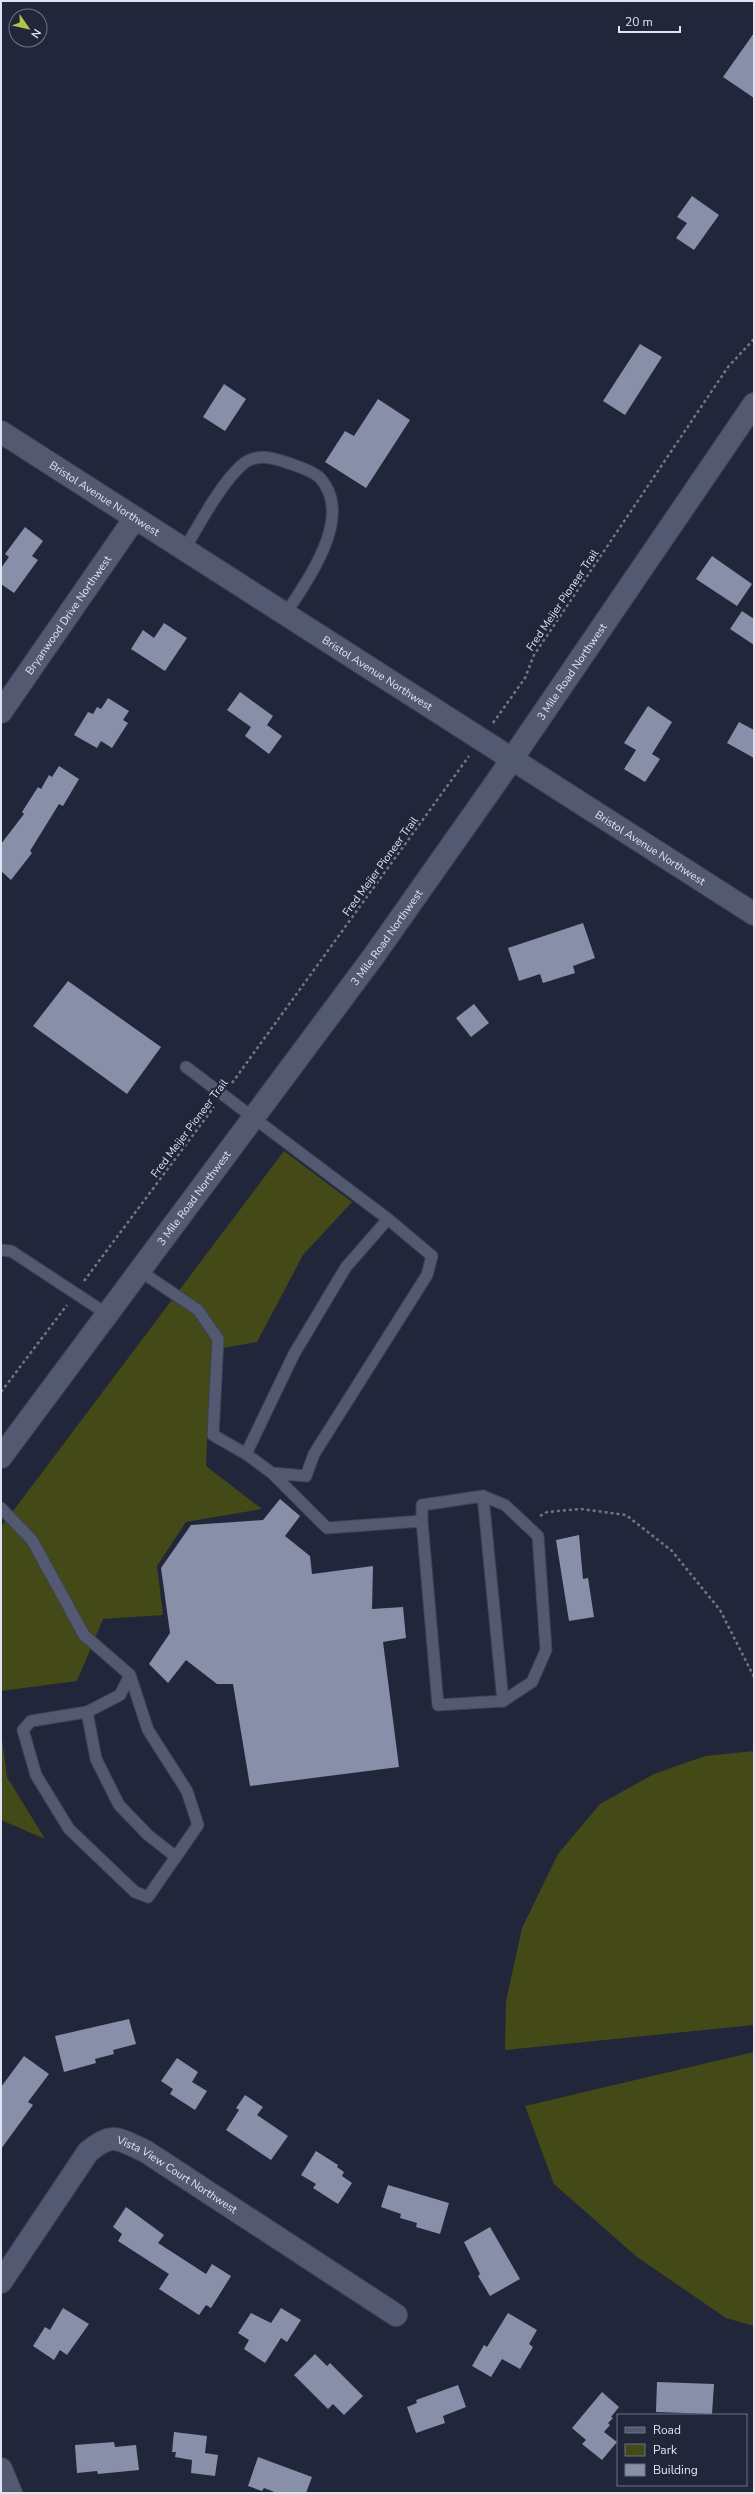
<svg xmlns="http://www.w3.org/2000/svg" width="755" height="2494" viewBox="0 0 755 2494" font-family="'Nunito Sans',sans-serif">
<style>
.green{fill:#434a18}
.building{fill:#888fa8}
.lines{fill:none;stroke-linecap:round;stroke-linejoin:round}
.lane-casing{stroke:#3e4253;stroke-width:13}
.street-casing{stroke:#3e4253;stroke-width:24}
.secondary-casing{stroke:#3e4253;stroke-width:24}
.path{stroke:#717688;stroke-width:2.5;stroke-dasharray:3 3;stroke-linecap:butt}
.lane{stroke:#535970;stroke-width:11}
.street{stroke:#535970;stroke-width:22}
.secondary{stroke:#535970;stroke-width:22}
.labels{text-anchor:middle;stroke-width:4;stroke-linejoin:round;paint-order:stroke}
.street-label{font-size:11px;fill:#e0e4f2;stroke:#21263b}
</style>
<rect width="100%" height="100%" fill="#21263b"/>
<!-- green -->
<g class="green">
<polygon points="284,1151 352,1202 303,1255 257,1342 211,1350 206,1466 262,1509 186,1522 157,1566 163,1615 103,1619 77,1681 1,1691 1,1527"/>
<polygon points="1,1731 7,1777 45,1839 1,1820"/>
<polygon points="754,1751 754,2025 505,2050 506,2001 522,1928 558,1854 600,1804 654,1774 705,1756"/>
<polygon points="754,2052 754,2326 726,2318 637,2257 554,2184 525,2106"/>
</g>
<!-- building -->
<g class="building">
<polygon points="754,33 754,98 723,77"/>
<polygon points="692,196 719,215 694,250 676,238 687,223 677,217"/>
<polygon points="640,344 662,357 625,415 603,401"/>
<polygon points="224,384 246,399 225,431 203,417"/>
<polygon points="378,399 410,420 366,488 325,462 345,431 354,436"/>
<polygon points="25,527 43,541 32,556 38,560 14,593 1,584 1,568 9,557 5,554"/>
<polygon points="712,556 752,584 737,606 696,579"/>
<polygon points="742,611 754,619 754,645 730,629"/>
<polygon points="164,623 187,638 165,671 131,649 143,630 154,638"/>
<polygon points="240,692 273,716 267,725 282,736 269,754 245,736 251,727 227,710"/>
<polygon points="108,698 129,711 123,720 128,723 112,748 101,741 97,748 74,735 88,712 93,714 97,707 101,709"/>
<polygon points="648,706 672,722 652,754 660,759 645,782 624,769 636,750 624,743"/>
<polygon points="739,722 754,730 754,758 727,743"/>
<polygon points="59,766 79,779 63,806 59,804 30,851 32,853 11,880 1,871 1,844 24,814 22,812 38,787 41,789 49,775 52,777"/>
<polygon points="583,923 595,958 573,966 575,973 543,983 540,974 519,981 508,948"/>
<polygon points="68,981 161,1047 127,1094 33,1026"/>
<polygon points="474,1004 489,1023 471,1037 456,1018"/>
<polygon points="280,1499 300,1516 285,1536 310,1556 312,1574 373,1566 372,1609 403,1607 406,1638 383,1642 399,1767 250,1786 233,1684 217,1684 186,1660 168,1683 149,1664 170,1633 161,1568 191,1525 263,1520"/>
<polygon points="579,1535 583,1579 588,1578 594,1617 569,1621 556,1540"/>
<polygon points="129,2019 136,2044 113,2050 114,2054 95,2059 96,2063 64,2072 55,2036"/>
<polygon points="24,2056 49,2074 28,2102 33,2105 1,2149 1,2087"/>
<polygon points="177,2058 198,2072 192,2082 207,2091 195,2110 170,2094 173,2089 161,2081"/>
<polygon points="245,2095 263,2107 257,2115 288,2136 271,2160 226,2130 239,2110 236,2108"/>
<polygon points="316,2151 338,2165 337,2167 344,2172 342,2176 352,2183 338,2204 313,2188 316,2184 301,2175"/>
<polygon points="388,2185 449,2203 440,2234 416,2227 417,2223 400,2218 401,2214 381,2207"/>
<polygon points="126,2207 164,2235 158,2243 206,2274 212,2264 231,2276 211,2308 206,2305 199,2315 159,2289 169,2274 118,2241 122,2234 113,2227"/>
<polygon points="490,2227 520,2279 490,2296 478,2276 480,2274 464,2242"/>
<polygon points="63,2308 89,2324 67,2355 60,2350 54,2360 33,2346 45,2327 50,2330"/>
<polygon points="281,2308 301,2320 287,2342 281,2338 265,2363 244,2349 249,2340 238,2333 251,2313 271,2323"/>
<polygon points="508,2313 537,2330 529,2344 533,2347 520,2369 502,2359 491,2377 472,2366 484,2345 487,2347"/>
<polygon points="315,2354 327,2366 330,2363 363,2396 344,2415 333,2404 328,2409 294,2375"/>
<polygon points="657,2382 714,2384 712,2414 656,2412"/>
<polygon points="458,2385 466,2407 443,2416 445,2423 416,2433 407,2407 417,2403 416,2400"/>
<polygon points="602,2392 619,2407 611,2417 613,2418 608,2423 610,2425 604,2432 617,2442 602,2460 582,2444 586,2440 572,2428"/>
<polygon points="174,2432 207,2436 205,2453 218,2455 215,2476 191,2473 192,2460 175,2457 176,2452 172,2452"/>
<polygon points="114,2442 115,2447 136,2445 139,2470 98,2474 97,2471 77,2473 75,2445"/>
<polygon points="258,2457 312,2477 306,2493 277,2493 264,2488 262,2491 248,2486"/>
</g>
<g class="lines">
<defs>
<g id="lane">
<path d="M184 550C199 525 221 483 242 465 256 453 271 457 288 463 297 466 313 471 320 478 355 517 307 580 285 615"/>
<polyline points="186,1067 388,1219 432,1256 427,1275 314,1454 306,1476 272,1473 246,1454"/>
<polyline points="1,1250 11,1251 107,1314"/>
<polyline points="140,1271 198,1310 218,1339 213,1435 246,1454 294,1354 346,1267 388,1219"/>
<polyline points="272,1473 327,1528 422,1521 422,1505 483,1496 503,1701 438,1705 422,1521"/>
<polyline points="483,1496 505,1505 538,1536 546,1650 532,1682 503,1701"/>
<polyline points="1,1508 32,1540 84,1635 130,1675 148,1730 187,1791 198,1825 148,1897 135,1892 69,1829 36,1775 23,1730 31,1721 87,1712 120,1695 130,1675"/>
<polyline points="87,1712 96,1759 119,1805 148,1835 176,1857"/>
</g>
<g id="street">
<path id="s1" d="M1 712 135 518"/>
<path id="s2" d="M1 2282 88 2152C113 2131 118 2139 145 2151L396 2315"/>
<polyline points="1,2469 11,2493"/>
</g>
<g id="secondary">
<path id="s3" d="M1 432 754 914"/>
<path id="s4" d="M1 1457 373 957 497 781 754 404"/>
</g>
</defs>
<!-- lane casing -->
<use href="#lane" class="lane-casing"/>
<!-- street casing -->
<use href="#street" class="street-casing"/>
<!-- secondary casing -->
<use href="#secondary" class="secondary-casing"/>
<!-- path -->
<g class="path">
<polyline points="493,723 525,678 534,655 728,367 754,339"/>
<polyline points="232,1083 469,756"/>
<polyline points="84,1281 214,1107"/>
<polyline points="1,1392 67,1305"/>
<polyline points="540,1516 547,1512 581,1509 626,1515 672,1551 720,1610 754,1677"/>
</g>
<!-- lane -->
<use href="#lane" class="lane"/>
<!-- street -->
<use href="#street" class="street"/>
<!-- secondary -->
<use href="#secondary" class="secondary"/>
</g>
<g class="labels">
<!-- street labels -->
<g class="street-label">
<text dy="4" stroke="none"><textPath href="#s3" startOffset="123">Bristol Avenue Northwest</textPath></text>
<text transform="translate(562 600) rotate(-56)" y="4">Fred Meijer Pioneer Trail</text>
<text dy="4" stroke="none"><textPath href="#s1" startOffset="118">Bryanwood Drive Northwest</textPath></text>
<text dy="4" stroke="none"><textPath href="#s4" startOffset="971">3 Mile Road Northwest</textPath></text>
<text dy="4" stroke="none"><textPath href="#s3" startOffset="447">Bristol Avenue Northwest</textPath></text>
<text dy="4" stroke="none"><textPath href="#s3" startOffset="771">Bristol Avenue Northwest</textPath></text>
<text transform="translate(380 866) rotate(-54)" y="4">Fred Meijer Pioneer Trail</text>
<text dy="4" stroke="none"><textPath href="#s4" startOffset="647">3 Mile Road Northwest</textPath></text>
<text transform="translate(189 1128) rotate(-53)" y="4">Fred Meijer Pioneer Trail</text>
<text dy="4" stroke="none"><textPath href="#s4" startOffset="323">3 Mile Road Northwest</textPath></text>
<text dy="4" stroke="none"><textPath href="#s2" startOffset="259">Vista View Court Northwest</textPath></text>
</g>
</g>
<!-- border -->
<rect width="755" height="2494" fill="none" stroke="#e0e4f2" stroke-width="4"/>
<!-- legend -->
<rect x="617" y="2414" width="130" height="72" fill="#21263b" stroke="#6d7284"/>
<rect x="625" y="2427" width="20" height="6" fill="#535970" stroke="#6d7284"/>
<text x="653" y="2434" font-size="12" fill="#e0e4f2">Road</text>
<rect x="625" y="2444" width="20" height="12" fill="#434a18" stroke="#6d7284"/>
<text x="653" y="2454" font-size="12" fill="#e0e4f2">Park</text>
<rect x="625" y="2464" width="20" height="12" fill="#888fa8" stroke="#6d7284"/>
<text x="653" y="2474" font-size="12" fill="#e0e4f2">Building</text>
<!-- north arrow -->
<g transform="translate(28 28) rotate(124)"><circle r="19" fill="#21263b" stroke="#6d7284"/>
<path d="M0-3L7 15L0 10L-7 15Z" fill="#b4c24a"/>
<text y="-6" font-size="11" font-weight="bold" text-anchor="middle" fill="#e0e4f2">N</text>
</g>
<!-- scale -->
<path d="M619 26v6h61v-6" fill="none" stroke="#e0e4f2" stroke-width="2"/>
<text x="625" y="26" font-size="12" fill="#e0e4f2" stroke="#21263b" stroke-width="3" paint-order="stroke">20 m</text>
</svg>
